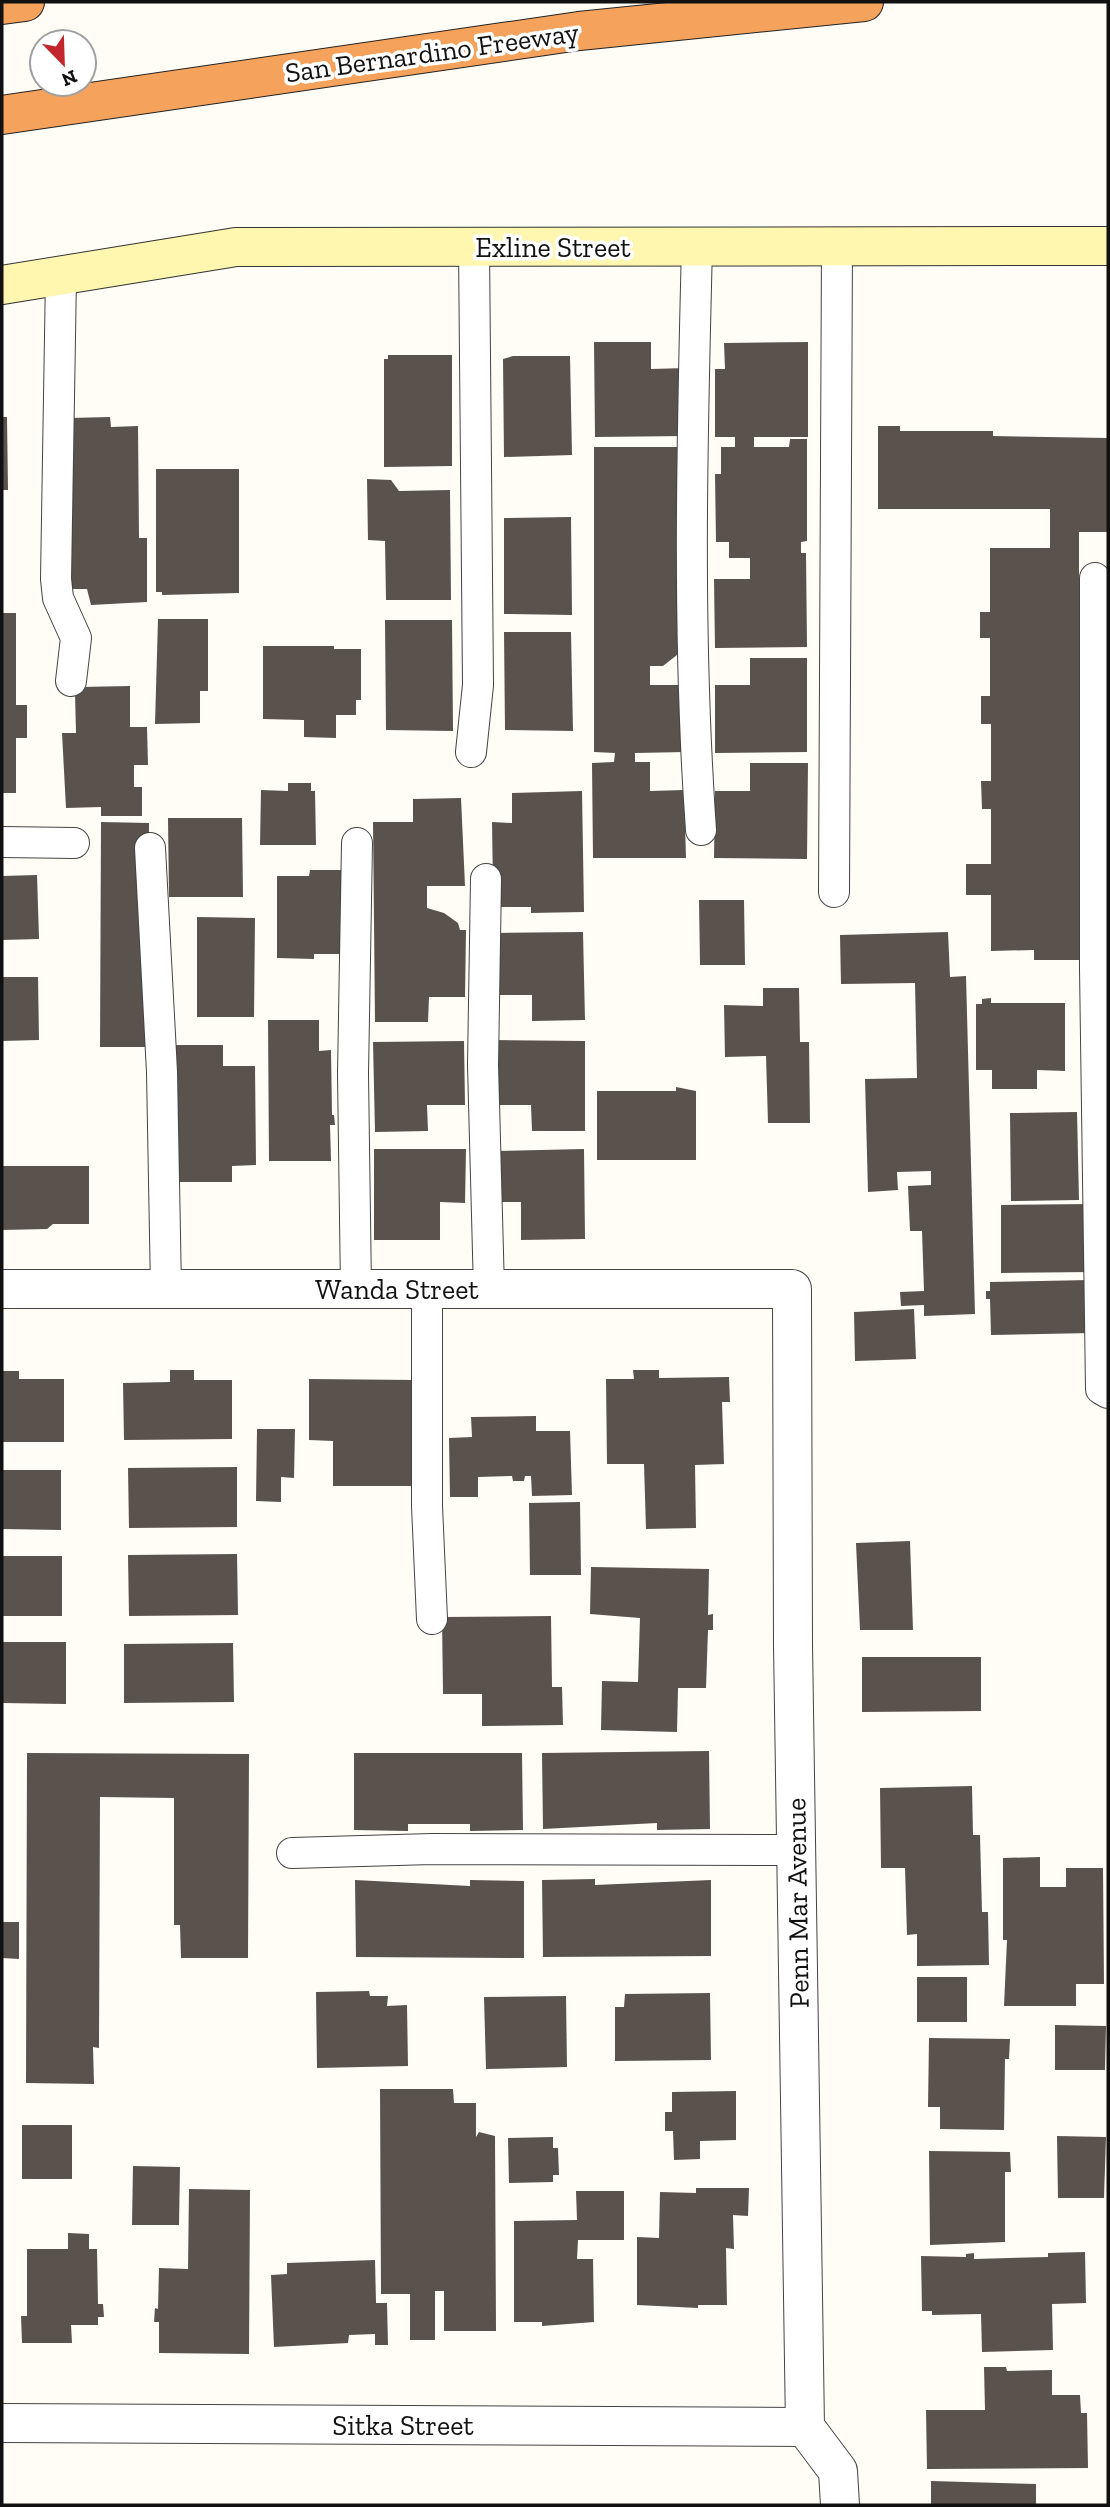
<svg xmlns="http://www.w3.org/2000/svg" width="1110" height="2507" viewBox="0 0 1110 2507" font-family="'Zilla Slab',serif">
<style>
.building{fill:#5a524d}
.lines{fill:none;stroke-linecap:round;stroke-linejoin:round}
.lane-casing{stroke:#444;stroke-width:32}
.street-casing{stroke:#444;stroke-width:40}
.secondary-casing{stroke:#333;stroke-width:40}
.highway-casing{stroke:#222;stroke-width:40}
.lane{stroke:#fff;stroke-width:30}
.street{stroke:#fff;stroke-width:38}
.secondary{stroke:#fff6b0;stroke-width:38}
.highway{stroke:#f5a25d;stroke-width:38}
.labels{text-anchor:middle;stroke-width:7;stroke-linejoin:round;paint-order:stroke}
.street-label{font-size:28px;fill:#111;stroke:#fff}
</style>
<rect width="100%" height="100%" fill="#fffdf5"/>
<!-- building -->
<g class="building">
<polygon points="594,342 651,342 651,369 686,368 686,436 595,437"/>
<polygon points="808,342 808,437 754,437 754,447 789,447 790,439 807,439 807,541 801,542 801,553 806,553 807,647 715,648 714,579 750,579 750,558 729,558 729,542 716,542 715,474 721,474 721,447 735,447 735,437 715,437 715,369 725,369 724,343"/>
<polygon points="388,355 452,355 452,466 384,467 384,359 388,359"/>
<polygon points="513,356 570,356 572,455 504,457 503,359"/>
<polygon points="2,417 7,417 8,490 2,490"/>
<polygon points="110,417 111,427 138,426 139,538 147,538 147,602 91,605 87,589 71,589 69,418"/>
<polygon points="878,426 900,426 900,431 993,431 993,436 1108,438 1108,532 1079,532 1079,960 1034,960 1034,950 991,951 991,895 966,895 966,864 991,864 991,809 982,809 981,781 991,781 991,724 981,724 981,696 990,696 990,638 980,638 980,612 990,612 990,548 1050,548 1050,509 878,509"/>
<polygon points="594,447 677,447 687,647 663,666 650,666 650,685 684,685 686,752 635,753 635,762 650,762 650,791 684,790 686,858 593,858 592,763 614,762 615,753 594,752"/>
<polygon points="156,469 239,469 239,593 162,595 162,592 156,592"/>
<polygon points="367,479 391,480 399,491 450,490 451,600 386,600 385,541 368,540"/>
<polygon points="571,517 572,615 504,614 504,518"/>
<polygon points="2,613 16,613 16,705 27,705 27,738 16,738 16,793 2,793"/>
<polygon points="158,619 208,619 208,691 200,691 200,723 155,724"/>
<polygon points="385,620 452,620 453,731 386,730"/>
<polygon points="504,632 571,632 573,731 505,730"/>
<polygon points="263,646 334,646 334,649 361,649 361,700 356,700 356,715 336,715 336,738 304,737 304,720 263,719"/>
<polygon points="750,658 807,658 807,752 715,753 715,685 750,685"/>
<polygon points="130,686 130,727 147,727 148,765 134,765 134,787 142,787 142,816 101,816 101,807 66,808 62,733 76,733 75,693 80,692 80,687"/>
<polygon points="750,763 808,763 807,859 714,858 715,791 750,791"/>
<polygon points="288,783 311,783 311,791 315,791 316,845 260,845 261,790 288,791"/>
<polygon points="582,791 584,912 531,913 531,907 499,907 493,887 492,822 512,823 512,793"/>
<polygon points="461,798 465,886 427,886 427,908 444,913 458,923 460,930 466,930 465,997 429,997 428,1022 375,1022 373,822 413,822 413,799"/>
<polygon points="168,818 242,818 243,897 169,897"/>
<polygon points="101,822 149,823 148,1047 100,1047"/>
<polygon points="310,870 345,870 345,954 314,954 314,959 277,958 277,876 309,876"/>
<polygon points="37,875 39,939 2,940 2,876"/>
<polygon points="699,900 744,900 745,965 700,965"/>
<polygon points="197,917 255,918 254,1017 197,1017"/>
<polygon points="583,932 585,1020 532,1021 532,995 495,995 494,933"/>
<polygon points="948,932 950,977 966,976 975,1314 924,1316 924,1305 901,1306 900,1292 924,1291 922,1231 910,1231 908,1186 931,1185 931,1171 897,1172 898,1190 868,1192 865,1079 917,1078 915,983 841,984 840,935"/>
<polygon points="2,977 38,977 39,1040 2,1041"/>
<polygon points="763,988 799,988 800,1042 809,1042 810,1123 768,1123 766,1056 725,1057 724,1005 763,1006"/>
<polygon points="991,998 991,1003 1065,1003 1065,1071 1037,1070 1037,1089 992,1089 992,1070 976,1070 976,1004 982,1004 982,999"/>
<polygon points="268,1020 319,1020 319,1051 331,1050 332,1115 334,1115 335,1125 330,1125 331,1161 269,1161"/>
<polygon points="494,1040 585,1041 585,1131 532,1131 531,1105 494,1105"/>
<polygon points="464,1041 465,1105 427,1105 428,1131 375,1132 373,1042"/>
<polygon points="174,1045 223,1045 223,1066 255,1066 256,1165 232,1166 232,1182 168,1182"/>
<polygon points="676,1087 696,1091 696,1160 597,1160 597,1091 676,1091"/>
<polygon points="1077,1112 1079,1200 1011,1201 1010,1113"/>
<polygon points="374,1149 466,1149 465,1203 440,1202 440,1240 374,1240"/>
<polygon points="584,1149 585,1239 521,1240 521,1202 496,1202 495,1151"/>
<polygon points="2,1166 89,1166 89,1224 53,1224 47,1229 2,1230"/>
<polygon points="1090,1204 1091,1272 1001,1273 1001,1205"/>
<polygon points="1090,1280 1092,1333 991,1335 990,1299 986,1299 986,1291 990,1291 990,1282"/>
<polygon points="914,1309 916,1359 855,1361 854,1312"/>
<polygon points="170,1370 194,1370 194,1380 232,1380 232,1439 124,1440 123,1383 170,1382"/>
<polygon points="633,1370 659,1370 659,1378 729,1377 730,1402 722,1402 724,1464 695,1465 696,1528 646,1529 644,1464 607,1464 606,1379 634,1379"/>
<polygon points="2,1371 19,1371 19,1379 64,1379 64,1442 2,1442"/>
<polygon points="309,1379 415,1380 414,1486 333,1486 333,1441 309,1440"/>
<polygon points="536,1416 536,1431 570,1431 572,1495 532,1496 531,1476 525,1476 524,1481 513,1481 512,1476 478,1477 478,1497 450,1497 449,1438 472,1437 471,1417"/>
<polygon points="257,1429 295,1429 294,1478 281,1477 281,1502 256,1501"/>
<polygon points="237,1467 237,1527 129,1528 128,1468"/>
<polygon points="2,1470 61,1470 61,1530 2,1529"/>
<polygon points="580,1502 581,1575 530,1575 529,1503"/>
<polygon points="910,1541 913,1630 860,1630 856,1543"/>
<polygon points="237,1554 238,1615 129,1616 128,1555"/>
<rect x="2" y="1556" width="60" height="60"/>
<polygon points="591,1567 709,1569 708,1615 713,1614 713,1630 708,1630 706,1688 678,1688 677,1732 601,1730 602,1681 638,1682 640,1618 590,1614"/>
<polygon points="551,1616 552,1687 562,1687 563,1725 482,1726 482,1694 443,1694 442,1617"/>
<polygon points="2,1642 66,1642 66,1704 2,1703"/>
<polygon points="233,1643 234,1702 124,1703 124,1644"/>
<polygon points="862,1657 981,1657 981,1711 862,1712"/>
<polygon points="709,1751 710,1829 657,1830 657,1823 543,1829 542,1753"/>
<polygon points="27,1753 249,1754 248,1958 181,1958 180,1925 174,1925 174,1798 100,1797 99,2048 93,2047 94,2084 26,2083"/>
<polygon points="354,1753 522,1753 523,1830 470,1831 470,1824 408,1824 408,1831 354,1830"/>
<polygon points="972,1786 973,1835 980,1835 982,1912 988,1912 989,1965 917,1966 917,1934 907,1935 905,1868 881,1868 880,1788"/>
<polygon points="1040,1857 1040,1887 1066,1887 1066,1868 1103,1868 1104,1984 1076,1984 1076,2006 1004,2006 1007,1940 1003,1940 1003,1858"/>
<polygon points="595,1879 595,1885 711,1880 711,1956 543,1957 542,1880"/>
<polygon points="355,1880 470,1886 470,1880 524,1881 524,1958 356,1957"/>
<polygon points="2,1922 19,1922 19,1959 2,1958"/>
<rect x="917" y="1977" width="50" height="45"/>
<polygon points="369,1991 370,1996 388,1996 387,2006 407,2005 408,2066 317,2068 316,1992"/>
<polygon points="710,1993 711,2060 615,2061 615,2007 624,2007 625,1994"/>
<polygon points="566,1996 567,2067 486,2069 484,1997"/>
<polygon points="1055,2025 1106,2026 1105,2070 1055,2070"/>
<polygon points="929,2038 1010,2039 1009,2059 1005,2059 1004,2130 940,2129 940,2107 928,2107"/>
<polygon points="380,2089 453,2089 454,2103 476,2103 476,2137 479,2132 495,2136 496,2331 444,2331 444,2291 435,2291 435,2340 410,2340 410,2294 381,2294"/>
<polygon points="736,2091 736,2140 700,2141 700,2159 674,2160 673,2131 665,2131 665,2112 672,2112 672,2092"/>
<rect x="22" y="2125" width="50" height="54"/>
<polygon points="1057,2136 1106,2137 1104,2198 1058,2198"/>
<polygon points="553,2137 553,2148 558,2148 559,2175 553,2175 553,2182 509,2183 508,2138"/>
<polygon points="929,2151 1010,2152 1011,2172 1005,2172 1005,2242 930,2245"/>
<polygon points="133,2166 180,2167 179,2225 132,2225"/>
<polygon points="696,2188 749,2188 748,2216 733,2215 734,2249 726,2248 727,2305 698,2305 698,2308 637,2305 637,2237 659,2238 660,2192 696,2193"/>
<polygon points="189,2189 250,2190 249,2354 159,2353 159,2322 154,2322 155,2308 158,2309 159,2268 188,2269"/>
<polygon points="576,2191 624,2191 624,2240 578,2240 577,2259 593,2259 594,2322 542,2326 542,2322 514,2322 514,2221 577,2220"/>
<polygon points="68,2233 89,2234 89,2249 97,2249 98,2304 103,2304 104,2317 98,2317 98,2325 71,2325 72,2343 22,2343 21,2316 27,2316 27,2249 68,2249"/>
<polygon points="1085,2252 1086,2303 1052,2304 1053,2350 982,2352 981,2314 932,2315 932,2311 922,2311 921,2256 966,2257 966,2254 974,2253 974,2259 1048,2257 1048,2253"/>
<polygon points="375,2260 376,2303 387,2303 388,2345 375,2345 375,2334 349,2335 348,2343 274,2347 271,2275 287,2274 287,2263"/>
<polygon points="984,2367 1006,2367 1007,2371 1052,2370 1052,2395 1080,2395 1081,2413 1087,2413 1088,2468 927,2469 926,2410 985,2410"/>
<polygon points="931,2481 1036,2484 1036,2505 931,2505"/>
</g>
<g class="lines">
<defs>
<g id="lane">
<path d="M697 246C692 441 687 636 701 830"/>
<polyline points="61,276 56,579 58,598 76,638 71,681"/>
<polyline points="1095,578 1095,968 1108,967"/>
<polyline points="471,752 478,685 474,247"/>
<polyline points="2,842 74,843"/>
<polyline points="150,848 162,1072 166,1289"/>
<polyline points="486,879 483,1065 489,1290"/>
<polyline points="834,892 837,246"/>
<polyline points="1095,968 1101,1389 1108,1393"/>
<polyline points="356,1289 353,1074 357,843"/>
<polyline points="427,1289 427,1506 432,1619"/>
<polyline points="292,1853 432,1849 796,1850"/>
</g>
<g id="street">
<polyline points="2,1289 792,1289 793,1644 805,2427 838,2471 840,2505"/>
<polyline points="2,2423 805,2427"/>
</g>
<polyline id="secondary" points="2,285 236,247 1108,246"/>
<g id="highway">
<polyline points="2,5 25,2"/>
<polyline points="2,115 579,31 864,2"/>
</g>
</defs>
<!-- lane casing -->
<use href="#lane" class="lane-casing"/>
<!-- street casing -->
<use href="#street" class="street-casing"/>
<!-- secondary casing -->
<use href="#secondary" class="secondary-casing"/>
<!-- highway casing -->
<use href="#highway" class="highway-casing"/>
<!-- lane -->
<use href="#lane" class="lane"/>
<!-- street -->
<use href="#street" class="street"/>
<!-- secondary -->
<use href="#secondary" class="secondary"/>
<!-- highway -->
<use href="#highway" class="highway"/>
</g>
<g class="labels">
<!-- street labels -->
<g class="street-label">
<text transform="translate(432 52) rotate(-8)" y="10">San Bernardino Freeway</text>
<text x="553" y="257">Exline Street</text>
<text x="397" y="1299">Wanda Street</text>
<text transform="translate(797 1903) rotate(-91)" y="10">Penn Mar Avenue</text>
<text x="403" y="2435">Sitka Street</text>
</g>
</g>
<!-- border -->
<rect width="1110" height="2507" fill="none" stroke="#111111" stroke-width="7"/>
<!-- north arrow -->
<g transform="translate(63 63) rotate(157)"><circle r="33" fill="#ffffff" stroke="#a0a0a0" stroke-width="2"/>
<path d="M0-5L12 26L0 18L-12 26Z" fill="#c4262e"/>
<text y="-10" font-size="19" font-weight="bold" text-anchor="middle" fill="#111111">N</text>
</g>
</svg>
